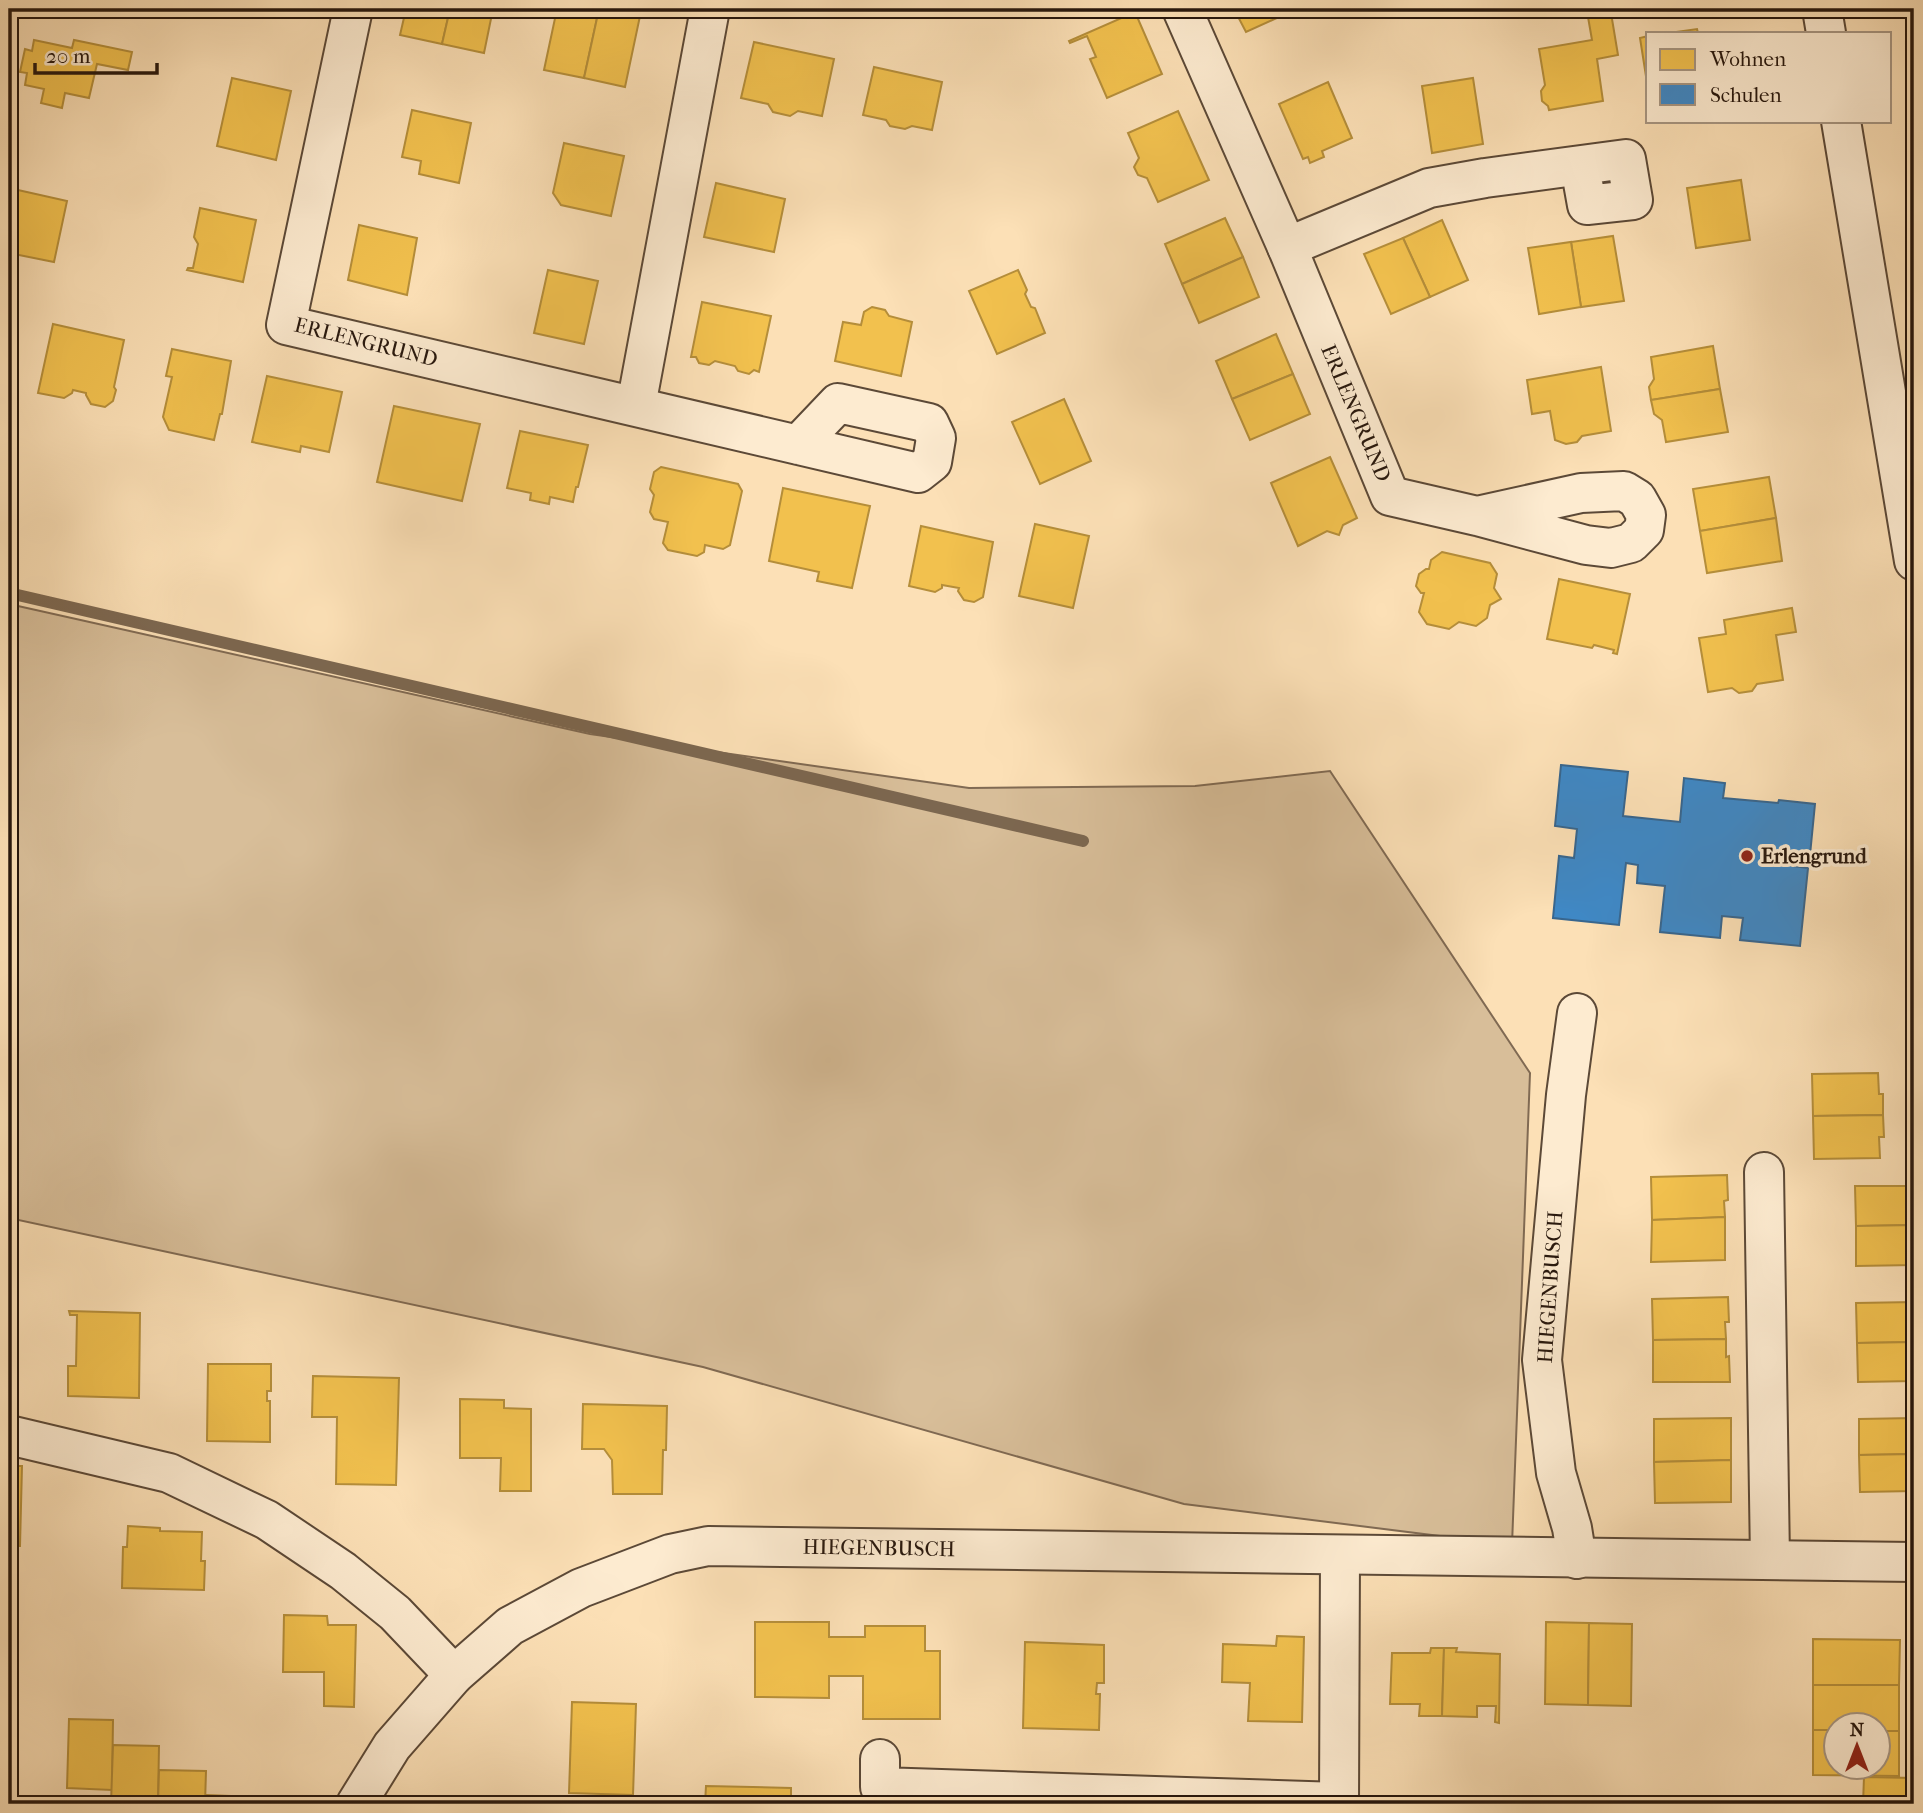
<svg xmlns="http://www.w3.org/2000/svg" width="1923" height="1813" viewBox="0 0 1923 1813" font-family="'IM FELL French Canon',serif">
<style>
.green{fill:#d8be99;stroke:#806a53;stroke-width:2}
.homes{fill:#f2c14e;stroke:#b58e3a;stroke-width:2}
.schools{fill:#3f88c5;stroke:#38668e;stroke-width:2}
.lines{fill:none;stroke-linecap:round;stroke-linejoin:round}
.stream{stroke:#7c6750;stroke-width:12}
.minor-casing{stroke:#5c4937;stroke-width:42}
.minor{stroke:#fdebd0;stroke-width:38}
.poi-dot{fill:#8f2418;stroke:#fdebd0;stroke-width:2.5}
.labels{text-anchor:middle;stroke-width:7;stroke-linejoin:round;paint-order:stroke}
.street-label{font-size:21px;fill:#27170d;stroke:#fdebd0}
.poi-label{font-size:21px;font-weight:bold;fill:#27170d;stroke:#fdebd0;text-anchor:start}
</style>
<rect width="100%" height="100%" fill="#fce0b6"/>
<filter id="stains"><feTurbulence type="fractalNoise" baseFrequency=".00286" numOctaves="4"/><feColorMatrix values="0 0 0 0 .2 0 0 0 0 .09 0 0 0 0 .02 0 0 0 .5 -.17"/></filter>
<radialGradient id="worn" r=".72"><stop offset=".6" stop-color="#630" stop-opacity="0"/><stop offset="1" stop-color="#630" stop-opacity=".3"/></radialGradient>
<!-- green -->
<polygon class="green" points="9,604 590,734 969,788 1195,786 1330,771 1530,1073 1512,1545 1184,1504 703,1367 9,1218"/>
<!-- homes -->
<g class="homes">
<polygon points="281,9 306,9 305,14"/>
<polygon points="406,9 450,9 442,44 400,35"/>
<polygon points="450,9 493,9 484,53 442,44"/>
<polygon points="557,9 599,9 584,78 544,70"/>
<polygon points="599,9 609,9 640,16 625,87 584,78"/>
<polygon points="1234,9 1275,9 1279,17 1246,32"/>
<polygon points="1275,9 1296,9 1279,17"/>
<polygon points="1135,12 1162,74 1107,98 1090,59 1096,57 1087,36 1070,43 1069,41"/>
<polygon points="1611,13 1618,55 1597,59 1603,101 1549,110 1548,106 1542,101 1541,91 1545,85 1539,49 1592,40 1588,17"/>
<polygon points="1697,29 1698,33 1669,33"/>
<polygon points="1648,36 1648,89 1640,38"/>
<polygon points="34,40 72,48 74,40 132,52 128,70 97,64 89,98 65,93 62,108 41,103 44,89 25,85 27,73 20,72 25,49 32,51"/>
<polygon points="754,42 834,59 822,116 798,111 790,116 773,112 768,104 741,98"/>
<polygon points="874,67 942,82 932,130 912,126 905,129 890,126 886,120 863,115"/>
<polygon points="232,78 291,91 276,160 217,146"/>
<polygon points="1473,78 1483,144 1432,153 1422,86"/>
<polygon points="1328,82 1352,138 1322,151 1324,157 1310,163 1308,157 1303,159 1279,104"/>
<polygon points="412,110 471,123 459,183 419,174 421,161 402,157"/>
<polygon points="1178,111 1209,180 1158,202 1147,178 1138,175 1134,167 1139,158 1128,133"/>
<polygon points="564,143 624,156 611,216 561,205 553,193"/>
<polygon points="1741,180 1750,240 1696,248 1687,188"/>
<polygon points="716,183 785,199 774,252 704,237"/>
<polygon points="9,188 67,201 54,262 9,253"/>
<polygon points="200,208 256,220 243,282 187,270 188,268 193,268 198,244 194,237"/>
<polygon points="1225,218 1243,257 1182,284 1165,244"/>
<polygon points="1442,220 1468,280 1430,297 1403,238"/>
<polygon points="359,225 417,238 407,295 348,280"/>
<polygon points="1613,236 1624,301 1581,307 1571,242"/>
<polygon points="1403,238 1430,297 1391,314 1364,254"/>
<polygon points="1571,242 1581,307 1539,314 1528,248"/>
<polygon points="1243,257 1259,297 1199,323 1182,284"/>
<polygon points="548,270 598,281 584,344 534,333"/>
<polygon points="1018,270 1027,290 1025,294 1031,307 1035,308 1045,333 997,354 969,291"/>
<polygon points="702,302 771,316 759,372 754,370 749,374 738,371 735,366 715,361 709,365 699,363 696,357 691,357"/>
<polygon points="872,307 885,310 889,316 912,322 901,376 835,361 843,322 861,325 864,312"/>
<polygon points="9,320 16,321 9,354"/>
<polygon points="53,324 124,340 114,387 116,390 113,401 105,407 91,404 86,395 86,393 73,390 72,393 64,398 38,393"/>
<polygon points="1276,334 1293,374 1232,399 1216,361"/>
<polygon points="1713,346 1720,389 1651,400 1649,387 1654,379 1651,357"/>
<polygon points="172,349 231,361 222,414 220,414 214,440 169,430 163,417 172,377 166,376"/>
<polygon points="1601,367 1611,431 1582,436 1577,442 1566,444 1555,440 1550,411 1532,414 1527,380"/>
<polygon points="1293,374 1310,414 1250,440 1232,399"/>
<polygon points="267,376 342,392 329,452 301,446 300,452 252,442"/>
<polygon points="1720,389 1728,432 1666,442 1662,420 1654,414 1651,400"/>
<polygon points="1064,399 1091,461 1040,484 1012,422"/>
<polygon points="394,406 480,424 462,501 377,482"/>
<polygon points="520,431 588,445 578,487 576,487 573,502 550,497 549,504 530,500 531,493 507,488"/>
<polygon points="1330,457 1357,518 1343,525 1339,535 1327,531 1298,546 1271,483"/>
<polygon points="661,467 738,484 742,491 730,545 723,549 705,545 704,552 697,556 668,550 663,543 668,522 654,519 650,512 654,495 650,489 654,472"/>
<polygon points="1769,477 1776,518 1700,531 1693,489"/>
<polygon points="783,488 870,506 852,588 817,581 819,572 769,561"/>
<polygon points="1776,518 1782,561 1707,573 1700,531"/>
<polygon points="1035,524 1089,536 1073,608 1019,596"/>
<polygon points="921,526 993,542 983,597 974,602 964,600 958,591 959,588 942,585 942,588 935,592 909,586"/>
<polygon points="1442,552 1490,563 1497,574 1494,588 1501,599 1490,605 1487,618 1476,626 1459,622 1449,629 1427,624 1419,612 1424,593 1421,593 1416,586 1419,574 1426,569 1429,569 1431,560"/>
<polygon points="1559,579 1630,594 1617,654 1613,653 1614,650 1594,645 1592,648 1547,639"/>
<polygon points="1792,608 1796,632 1776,635 1783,680 1757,684 1752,691 1739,693 1732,688 1708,692 1699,638 1726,634 1724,620"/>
<polygon points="1878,1073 1879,1094 1883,1094 1883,1115 1813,1116 1812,1074"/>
<polygon points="1883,1115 1884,1137 1879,1137 1880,1158 1814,1159 1813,1116"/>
<polygon points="1727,1175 1728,1200 1724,1201 1725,1217 1652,1220 1651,1177"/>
<polygon points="1855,1186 1914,1186 1914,1225 1856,1226"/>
<polygon points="1725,1217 1725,1260 1651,1262 1652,1220"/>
<polygon points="1914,1225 1914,1265 1856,1266 1856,1226"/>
<polygon points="1728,1297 1729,1322 1725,1322 1726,1339 1653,1340 1652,1299"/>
<polygon points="1914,1302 1914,1342 1857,1343 1856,1303"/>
<polygon points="69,1311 140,1313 139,1398 68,1396 68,1366 76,1366 77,1315 70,1315"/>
<polygon points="1726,1339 1726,1357 1729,1356 1730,1382 1653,1382 1653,1340"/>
<polygon points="1914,1342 1914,1381 1858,1382 1857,1343"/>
<polygon points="208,1364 271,1364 271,1391 267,1391 267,1401 270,1401 270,1442 207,1441"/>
<polygon points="313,1376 399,1378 396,1485 336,1484 337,1417 312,1417"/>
<polygon points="460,1399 504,1400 504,1408 531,1409 531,1491 500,1491 501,1458 460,1458"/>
<polygon points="583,1404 667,1406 666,1450 663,1450 662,1494 613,1494 612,1460 604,1449 582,1449"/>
<polygon points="1731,1418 1731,1460 1654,1462 1654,1419"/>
<polygon points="1914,1418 1914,1454 1859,1455 1859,1419"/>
<polygon points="1914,1454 1914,1491 1860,1492 1859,1455"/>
<polygon points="1731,1460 1731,1502 1655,1503 1654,1462"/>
<polygon points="9,1466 22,1466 20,1546 9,1546"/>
<polygon points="128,1526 160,1528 160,1531 202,1532 201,1561 205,1561 204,1590 122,1588 123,1547 127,1547"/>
<polygon points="284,1615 327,1616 328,1625 356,1625 354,1707 324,1706 324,1672 283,1672"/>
<polygon points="755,1622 829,1622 829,1637 865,1637 865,1626 925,1626 925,1651 940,1651 940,1719 863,1719 863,1676 829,1676 829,1698 755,1697"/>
<polygon points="1546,1622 1589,1623 1588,1705 1545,1704"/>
<polygon points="1589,1623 1632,1624 1631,1706 1588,1705"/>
<polygon points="1277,1636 1304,1637 1302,1722 1248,1721 1250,1683 1222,1682 1223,1644 1276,1646"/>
<polygon points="1813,1639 1900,1640 1899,1685 1813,1685"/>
<polygon points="1025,1642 1104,1645 1104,1683 1097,1683 1096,1694 1100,1694 1099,1730 1023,1728"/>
<polygon points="1431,1648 1444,1648 1442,1716 1419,1716 1420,1704 1390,1704 1392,1653 1430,1653"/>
<polygon points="1444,1648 1457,1648 1456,1652 1500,1654 1499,1723 1495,1722 1496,1706 1477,1706 1477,1717 1442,1716"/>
<polygon points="1813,1685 1899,1685 1899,1731 1878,1731 1878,1726 1836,1726 1836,1730 1813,1730"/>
<polygon points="572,1702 636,1704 633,1795 569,1793"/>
<polygon points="69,1719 113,1720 112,1790 67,1788"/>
<polygon points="1813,1730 1836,1730 1836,1768 1878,1768 1878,1731 1899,1731 1899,1776 1813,1775"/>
<polygon points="113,1745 159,1746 158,1804 111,1804"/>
<polygon points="159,1770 206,1771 205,1804 158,1804"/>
<polygon points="1864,1777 1914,1778 1914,1804 1863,1804"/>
<polygon points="706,1786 791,1788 791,1804 705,1804"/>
<polygon points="206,1795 255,1797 255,1804 205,1804"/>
<polygon points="1556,1799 1592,1804 1555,1804"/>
</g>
<!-- schools -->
<polygon class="schools" points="1561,765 1628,772 1623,816 1680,822 1684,778 1725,783 1723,798 1778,803 1779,800 1815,804 1810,855 1793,853 1792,866 1808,868 1800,946 1740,940 1743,918 1722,916 1720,938 1660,932 1665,886 1637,883 1638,865 1626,863 1619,925 1553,918 1559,856 1574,858 1577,829 1555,826"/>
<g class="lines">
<!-- stream -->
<polyline class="stream" points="9,593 1083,841"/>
<defs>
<g id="minor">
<path d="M353 9 286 325C497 374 707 424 918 473L932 462 936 438 929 423 838 403 798 445"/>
<polyline points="1182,9 1287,247 1390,496 1477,516 1586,545 1611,548 1631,543 1644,530 1646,515 1637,499 1624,491 1581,493 1477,516"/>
<polyline points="1822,9 1826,33"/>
<polyline points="1841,121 1914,561"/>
<polyline points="1287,247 1429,188 1485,178 1626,159 1633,200 1587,205 1580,166"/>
<polyline points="636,406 710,9"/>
<polyline points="1764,1172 1770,1560"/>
<polyline points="9,1435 169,1473 267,1520 343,1571 395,1613 454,1675"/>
<polyline points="1577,1559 1572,1528 1556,1473 1542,1360 1566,1095 1577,1013"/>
<polyline points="880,1759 880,1787 1339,1802"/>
<polyline points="356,1804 392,1746 454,1675 510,1626 581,1588 670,1554 708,1546 1914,1562"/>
<polyline points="1339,1804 1340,1555"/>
</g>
</defs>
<!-- minor casing -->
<use href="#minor" class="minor-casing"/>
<!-- minor -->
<use href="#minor" class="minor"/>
</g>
<!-- markers -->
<circle class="poi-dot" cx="1747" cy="856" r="7"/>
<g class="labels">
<!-- street labels -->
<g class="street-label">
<text transform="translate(366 342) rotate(14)" y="7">ERLENGRUND</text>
<text transform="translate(1356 413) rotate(67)" y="7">ERLENGRUND</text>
<text transform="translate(1550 1287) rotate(-86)" y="7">HIEGENBUSCH</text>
<text transform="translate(879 1548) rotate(1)" y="7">HIEGENBUSCH</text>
</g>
<!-- poi labels -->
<g class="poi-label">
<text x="1761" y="863">Erlengrund</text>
</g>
</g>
<!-- margin -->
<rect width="1923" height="1813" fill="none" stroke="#fce0b6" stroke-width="35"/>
<rect x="10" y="10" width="1902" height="1792" fill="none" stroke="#27170d" stroke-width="3.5"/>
<rect x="18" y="18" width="1888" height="1778" fill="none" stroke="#27170d" stroke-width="2"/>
<!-- legend -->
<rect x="1646" y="32" width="245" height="91" fill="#fdebd0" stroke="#a79682" stroke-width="2"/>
<rect x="1660" y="49" width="35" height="21" fill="#f2c14e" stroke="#a79682" stroke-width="2"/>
<text x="1710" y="66" font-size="21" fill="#27170d">Wohnen</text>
<rect x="1660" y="84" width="35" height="21" fill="#3f88c5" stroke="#a79682" stroke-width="2"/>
<text x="1710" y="102" font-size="21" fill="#27170d">Schulen</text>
<!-- north arrow -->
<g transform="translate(1857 1746)"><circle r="33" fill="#fdebd0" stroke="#a79682" stroke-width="2"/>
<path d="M0-5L12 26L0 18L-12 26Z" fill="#8f2418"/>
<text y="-10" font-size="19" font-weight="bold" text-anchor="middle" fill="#27170d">N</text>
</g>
<!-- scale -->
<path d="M35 63v10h122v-10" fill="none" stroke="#27170d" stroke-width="3.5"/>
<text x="46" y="63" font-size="21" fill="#27170d" stroke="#fdebd0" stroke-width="5" paint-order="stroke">20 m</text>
<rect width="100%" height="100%" filter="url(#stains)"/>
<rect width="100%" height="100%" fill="url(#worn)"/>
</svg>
